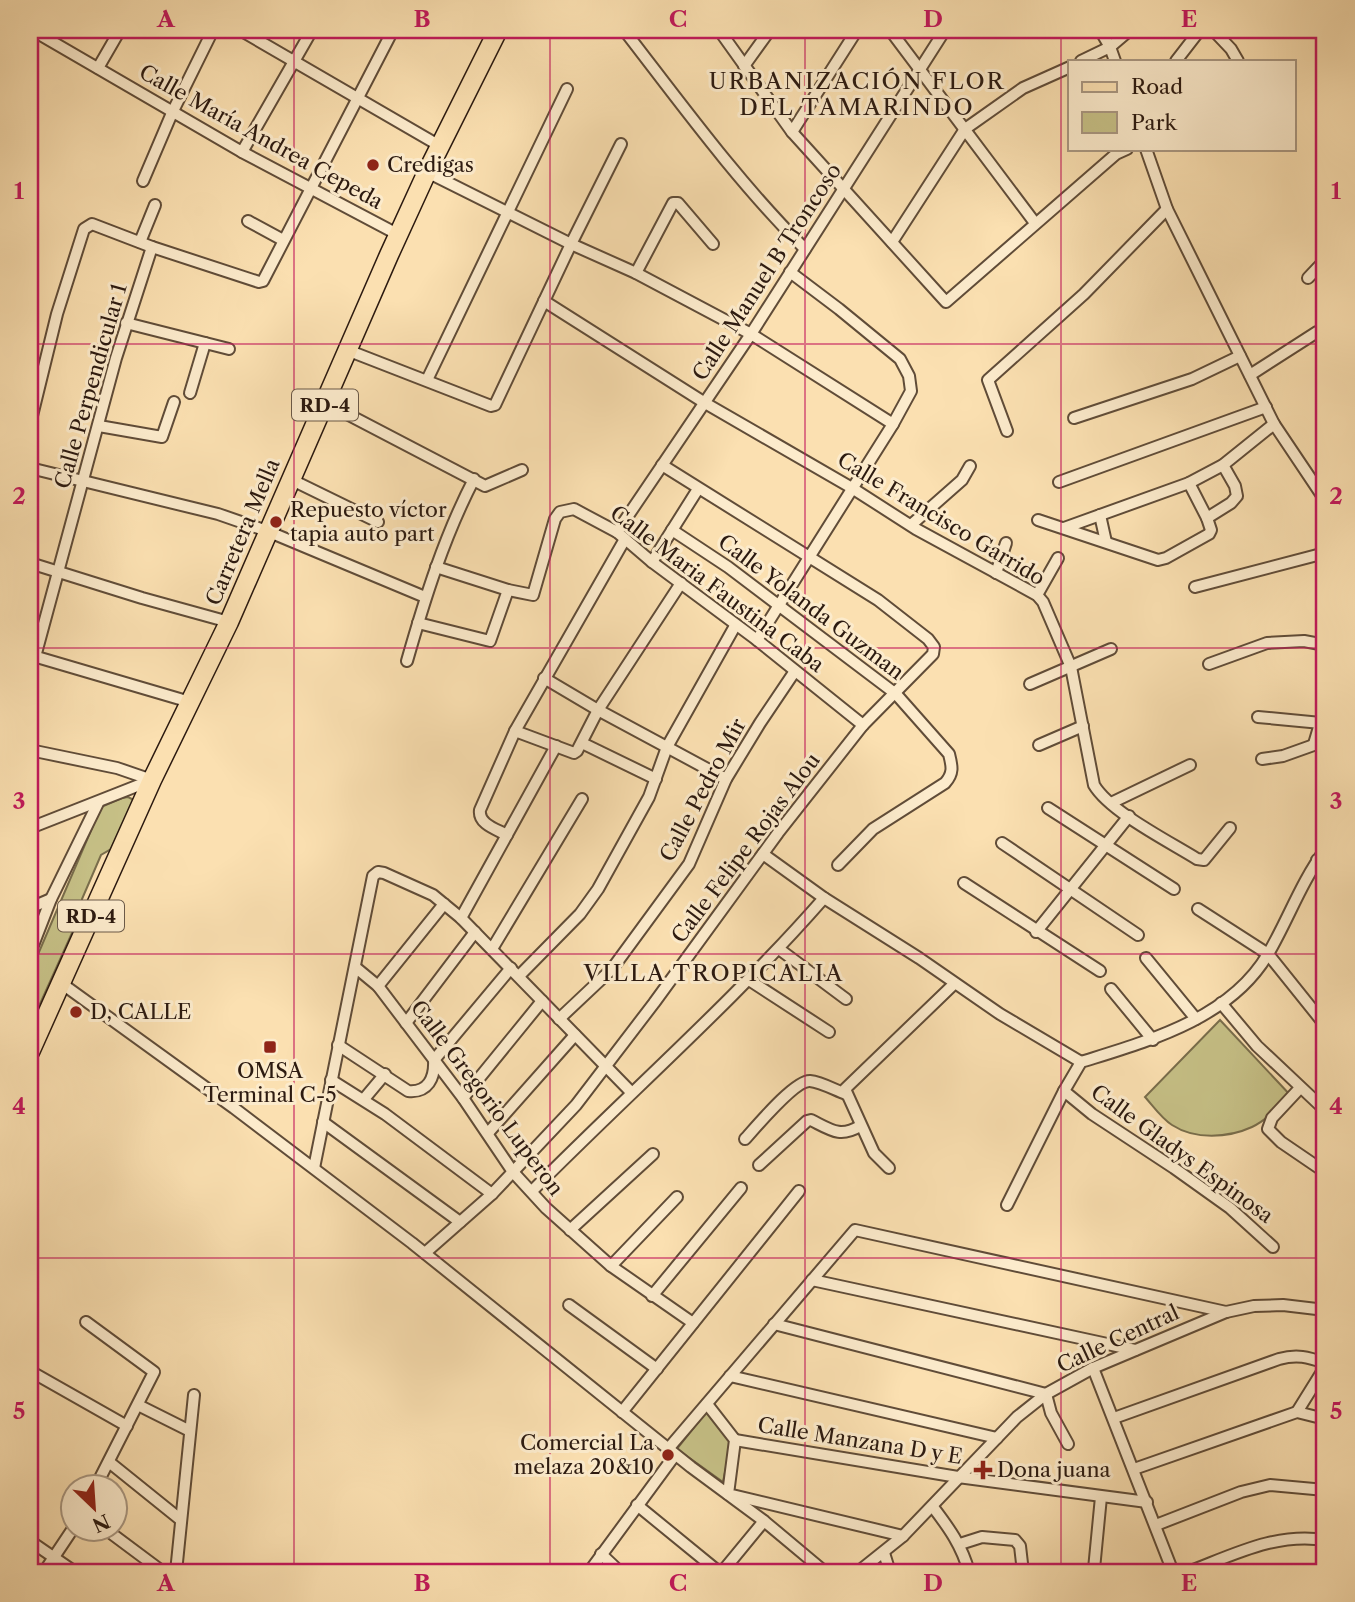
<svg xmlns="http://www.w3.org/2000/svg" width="1355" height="1602" viewBox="0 0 1355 1602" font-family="'Libre Caslon Text',serif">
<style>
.green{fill:#c6c086;stroke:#796d4b;stroke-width:2}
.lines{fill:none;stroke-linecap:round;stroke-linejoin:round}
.minor-casing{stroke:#604c38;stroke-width:14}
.primary-casing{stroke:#2c1a10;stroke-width:21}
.minor{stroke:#fcebcc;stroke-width:10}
.primary{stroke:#fbe0b1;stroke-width:18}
.grid{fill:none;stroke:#c2185b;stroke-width:2;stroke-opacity:0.55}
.poi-dot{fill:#8f2418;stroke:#fcebcc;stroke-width:2.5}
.labels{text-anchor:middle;stroke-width:6;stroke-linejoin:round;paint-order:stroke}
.shield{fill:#fcebcc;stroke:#6a5948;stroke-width:2}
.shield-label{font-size:19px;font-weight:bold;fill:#2c1a10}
.street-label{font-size:21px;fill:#2c1a10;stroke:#fcebcc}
.poi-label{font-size:21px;fill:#2c1a10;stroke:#fcebcc;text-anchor:start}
.neighbourhood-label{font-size:23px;letter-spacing:2px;fill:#2c1a10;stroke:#fcebcc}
.neatline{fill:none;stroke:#c2185b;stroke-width:2.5}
.grid-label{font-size:23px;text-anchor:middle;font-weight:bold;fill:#c2185b}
</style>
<rect width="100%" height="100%" fill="#fbe0b1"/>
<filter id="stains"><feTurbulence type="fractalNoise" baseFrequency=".00286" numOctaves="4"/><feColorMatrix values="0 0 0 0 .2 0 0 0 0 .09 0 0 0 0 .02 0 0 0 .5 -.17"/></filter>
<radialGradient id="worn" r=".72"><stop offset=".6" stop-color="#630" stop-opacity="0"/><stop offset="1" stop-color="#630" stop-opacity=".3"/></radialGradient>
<!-- green -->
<g class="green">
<polygon points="122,798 128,797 134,800 111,849 101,855 82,899 81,913 30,1026 30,973 101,807"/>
<path d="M1220 1020 1292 1097C1279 1107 1267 1120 1252 1127 1228 1138 1195 1140 1172 1125 1162 1119 1153 1106 1145 1097Z"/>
<polygon points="707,1411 731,1443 723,1482 677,1449"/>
</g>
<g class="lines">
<defs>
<g id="minor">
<polyline points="32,30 242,152 399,235"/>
<polyline points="240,30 440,146"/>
<path d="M624 30C682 105 737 181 805 249"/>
<polyline points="719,30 792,132 946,302 1116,154 1127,149"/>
<polyline points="890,30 1035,223"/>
<polyline points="1100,30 1110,47 1115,61"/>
<polyline points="1213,30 1231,49 1238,61"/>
<polyline points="1081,61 1110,47 1130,30"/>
<polyline points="1176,61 1200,30"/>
<polyline points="744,66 770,30"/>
<polyline points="98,68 120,30"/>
<polyline points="792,132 857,30"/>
<polyline points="1146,149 1167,209 1274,424 1325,500"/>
<polyline points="242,152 312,30"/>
<polyline points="427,172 571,244 636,273 751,334 893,424"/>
<polyline points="143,181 172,113 213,30"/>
<polyline points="248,221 283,240"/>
<polyline points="140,242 155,205"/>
<polyline points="892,242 965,129 1023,88 1070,67"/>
<polyline points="636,273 673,203 678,203 713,244"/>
<polyline points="1308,278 1325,260"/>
<path d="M544 301 705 403 852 488 916 529 1037 595 1043 602 1071 667 1094 785C1110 812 1170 842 1197 859L1204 860 1230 828"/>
<polyline points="126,323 229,349"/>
<polyline points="347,350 491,406 495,405 571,244 621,144"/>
<polyline points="1250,375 1317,332"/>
<polyline points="427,380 567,89"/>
<polyline points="190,393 205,343"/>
<polyline points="326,403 485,486 522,470"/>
<polyline points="1074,418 1192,379 1240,356"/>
<polyline points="30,424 57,314 84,229 92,224 152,247 259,282 263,281 393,30"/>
<polyline points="99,426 162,437 174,402"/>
<polyline points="1007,431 988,380 1084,294 1167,209"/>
<polyline points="30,468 218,514 267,531 425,597"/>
<polyline points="290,479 378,522"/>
<polyline points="1059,482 1266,407"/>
<polyline points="1100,515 1106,542"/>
<polyline points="1207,518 1231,503 1237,496 1235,486 1223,465"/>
<polyline points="1038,520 1158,560 1166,558 1209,534 1211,530 1207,518 1189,483"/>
<polyline points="911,525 962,480 970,466"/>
<polyline points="1064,528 1189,483 1223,465 1274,424"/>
<path d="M672 530 728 567 896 694 949 754C952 766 954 773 945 783L873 829 838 865"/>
<polyline points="617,532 751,334 945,30"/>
<polyline points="652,562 698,489"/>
<polyline points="30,563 142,598 229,622"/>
<polyline points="436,567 508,590 533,595 555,519 560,512 574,509 617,532 652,562 757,640 863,725"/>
<polyline points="996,573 1006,543"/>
<polyline points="1195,587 1325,553"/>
<polyline points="1037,595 1058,558"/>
<polyline points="418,623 490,641 508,590"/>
<polyline points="757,640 893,424 911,391 909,376 900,359 839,309 790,272"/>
<polyline points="30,655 190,702"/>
<polyline points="35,657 116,358 152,247"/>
<path d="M407 661C425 598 444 537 474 479"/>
<polyline points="1209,664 1267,643 1304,641 1325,645"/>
<polyline points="544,678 598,710 726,779"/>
<polyline points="1030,684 1111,649"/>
<polyline points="1258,717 1321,723"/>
<polyline points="515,731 574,753 577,751 598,710 681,583"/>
<polyline points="582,743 656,779"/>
<polyline points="1314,744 1325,707"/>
<polyline points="1039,745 1083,726"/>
<polyline points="30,750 117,768 152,780"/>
<polyline points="1262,759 1283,756 1325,741"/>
<polyline points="1111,803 1190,765"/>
<polyline points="1048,808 1174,889"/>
<polyline points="30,828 152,780"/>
<path d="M507 835C496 829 478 824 480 810L515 731 625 539"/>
<polyline points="1002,843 1138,935"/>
<polyline points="763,854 824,898 919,958 1000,1014 1081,1062"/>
<polyline points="1317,860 1325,880"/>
<polyline points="964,883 1100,971"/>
<polyline points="30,908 51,899"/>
<polyline points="1198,909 1268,954 1325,1025"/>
<polyline points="461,918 556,746"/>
<polyline points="1036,932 1129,816"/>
<polyline points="492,949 582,799"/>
<polyline points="779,949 846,999"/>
<polyline points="30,953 51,899 98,803"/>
<polyline points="1146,958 1196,1019"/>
<polyline points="355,967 378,986 463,1098 513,1172 546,1208 611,1266 693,1323"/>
<polyline points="519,976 580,914 598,889 649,797 667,747 735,626"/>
<polyline points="749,980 829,1032"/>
<polyline points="61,983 234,1108 412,1243 691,1467 764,1521 825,1572"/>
<polyline points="378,986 444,904"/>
<polyline points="1111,989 1153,1040"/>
<polyline points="1221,1003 1257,1046 1325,1110"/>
<polyline points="559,1019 612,969 689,864 726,779 760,723 795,671"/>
<polyline points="406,1023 475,932"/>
<path d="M338 1045 408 1091C428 1093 435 1078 434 1060L511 968"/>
<polyline points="331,1080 385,1114 492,1194"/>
<polyline points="1300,1088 1272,1118 1268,1129 1281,1142 1325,1172"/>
<polyline points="463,1098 542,1001"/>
<polyline points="364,1099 385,1074"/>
<polyline points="323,1122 460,1222"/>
<polyline points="488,1133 575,1035"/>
<path d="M745 1139C756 1127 795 1080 810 1081 821 1082 835 1090 846 1094"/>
<path d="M759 1165 807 1121 811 1120C831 1130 840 1138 860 1126"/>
<polyline points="314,1168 373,876 378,872 384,873 433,895 461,918 631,1092"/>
<polyline points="889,1168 874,1153 845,1089 954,984"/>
<path d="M532 1191C629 1093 733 1002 824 898"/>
<polyline points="1007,1205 1064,1091"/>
<polyline points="570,1230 653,1154"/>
<path d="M1273 1247 1230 1208 1174 1168 1092 1114 1064 1091 1081 1062C1148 1041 1230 1019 1268 954 1288 920 1301 882 1325 850"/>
<polyline points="425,1253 492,1194 576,1105 654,1003 778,833 863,725 933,654 934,647 928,639 878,600 662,465"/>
<polyline points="611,1266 677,1197"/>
<polyline points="812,1280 1135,1350"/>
<polyline points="652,1296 741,1188"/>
<polyline points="569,1305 657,1369"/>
<polyline points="86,1322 154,1372 96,1486"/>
<polyline points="774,1324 1046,1394 1051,1413 1068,1444"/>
<polyline points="1093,1368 1173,1572"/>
<polyline points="30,1371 127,1426"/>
<polyline points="730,1376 997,1438"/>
<polyline points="707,1404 735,1440 728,1494 903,1536"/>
<polyline points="138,1405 190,1431"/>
<polyline points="622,1412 799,1191"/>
<polyline points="1297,1412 1325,1367"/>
<path d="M1114 1418 1279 1359C1297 1354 1308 1357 1325 1363"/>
<polyline points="735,1440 958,1477 1147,1502"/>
<polyline points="668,1449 855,1230 1226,1312"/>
<polyline points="109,1462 181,1520"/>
<polyline points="1134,1469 1297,1412 1325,1419"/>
<polyline points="637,1505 719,1572"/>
<path d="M933 1507C949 1528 962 1546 969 1572"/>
<polyline points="1156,1525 1241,1492 1270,1485 1325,1490"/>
<polyline points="104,1528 163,1572"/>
<polyline points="30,1541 75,1572"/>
<polyline points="960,1544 982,1537 1015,1540 1020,1546 1023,1572"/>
<polyline points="884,1553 890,1572"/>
<polyline points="601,1554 620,1572"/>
<polyline points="44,1572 74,1527"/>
<polyline points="176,1572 194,1395"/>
<polyline points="589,1572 675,1455"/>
<polyline points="722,1572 764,1521"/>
<polyline points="858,1572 903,1536 1017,1417 1046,1394 1093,1368 1226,1312 1254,1306 1283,1305 1325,1310"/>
<polyline points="1092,1572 1094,1569 1101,1497"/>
<path d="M1188 1572C1233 1555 1276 1532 1325 1540"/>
</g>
<polyline id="primary" points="30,1052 152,780 229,622 389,255 427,172 498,30"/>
</defs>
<!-- minor casing -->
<use href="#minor" class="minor-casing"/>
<!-- primary casing -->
<use href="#primary" class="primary-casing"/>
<!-- minor -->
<use href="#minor" class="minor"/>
<!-- primary -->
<use href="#primary" class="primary"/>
</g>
<!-- grid -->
<path class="grid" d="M294 30V1572M550 30V1572M805 30V1572M1061 30V1572M30 344H1325M30 648H1325M30 954H1325M30 1258H1325"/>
<!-- markers -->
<g class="poi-dot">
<circle cx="373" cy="165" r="7"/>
<circle cx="276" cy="522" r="7"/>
<circle cx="76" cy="1012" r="7"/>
<rect x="263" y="1040" width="14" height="14" rx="3.5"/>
<circle cx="668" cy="1455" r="7"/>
<path d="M979.5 1459.5h7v7h7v7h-7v7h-7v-7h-7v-7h7z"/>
</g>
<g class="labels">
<!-- shield labels -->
<g class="shield">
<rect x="292" y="389.5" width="66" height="31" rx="5"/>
<rect x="58" y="900.5" width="66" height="31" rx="5"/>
</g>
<g class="shield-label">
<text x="325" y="412">RD-4</text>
<text x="91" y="923">RD-4</text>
</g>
<!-- street labels -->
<g class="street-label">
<text transform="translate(261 137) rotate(29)" y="7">Calle María Andrea Cepeda</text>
<text transform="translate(767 272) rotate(-57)" y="7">Calle Manuel B Troncoso</text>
<text transform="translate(91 386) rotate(-74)" y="7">Calle Perpendicular 1</text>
<text transform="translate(941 519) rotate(31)" y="7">Calle Francisco Garrido</text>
<text transform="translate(243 532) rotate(-67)" y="7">Carretera Mella</text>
<text transform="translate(717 589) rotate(37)" y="7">Calle Maria Faustina Caba</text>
<text transform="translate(811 607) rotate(37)" y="7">Calle Yolanda Guzman</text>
<text transform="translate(703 790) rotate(-62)" y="7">Calle Pedro Mir</text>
<text transform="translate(746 848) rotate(-53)" y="7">Calle Felipe Rojas Alou</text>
<text transform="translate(487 1098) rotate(53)" y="7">Calle Gregorio Luperon</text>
<text transform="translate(1182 1154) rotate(36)" y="7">Calle Gladys Espinosa</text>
<text transform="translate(1118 1339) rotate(-25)" y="7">Calle Central</text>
<text transform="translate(860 1441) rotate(9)" y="7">Calle Manzana D y E</text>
</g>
<!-- poi labels -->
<g class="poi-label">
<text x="387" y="172">Credigas</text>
<text x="290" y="517">Repuesto víctor<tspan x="290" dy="24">tapia auto part</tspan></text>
<text x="90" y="1019">D, CALLE</text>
<text x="270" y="1078" text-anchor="middle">OMSA<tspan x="270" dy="24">Terminal C-5</tspan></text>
<text x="654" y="1450" text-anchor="end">Comercial La<tspan x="654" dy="24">melaza 20&amp;10</tspan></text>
<text x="997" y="1477">Dona juana</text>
</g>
<!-- neighbourhood labels -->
<g class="neighbourhood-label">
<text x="857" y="89">URBANIZACIÓN FLOR<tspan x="857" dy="26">DEL TAMARINDO</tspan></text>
<text x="714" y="981">VILLA TROPICALIA</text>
</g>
</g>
<!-- margin -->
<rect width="1355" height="1602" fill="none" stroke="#fbe0b1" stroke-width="77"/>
<!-- legend -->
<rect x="1068" y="60" width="228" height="91" fill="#fcebcc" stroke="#a99781" stroke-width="2"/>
<rect x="1082" y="82" width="35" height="10" fill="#fbe0b1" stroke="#a99781" stroke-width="2"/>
<text x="1131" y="94" font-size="21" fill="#2c1a10">Road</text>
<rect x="1082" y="112" width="35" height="21" fill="#c6c086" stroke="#a99781" stroke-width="2"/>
<text x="1131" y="130" font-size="21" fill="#2c1a10">Park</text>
<!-- north arrow -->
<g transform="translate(94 1508) rotate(155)"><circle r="33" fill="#fcebcc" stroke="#a99781" stroke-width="2"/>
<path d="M0-5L12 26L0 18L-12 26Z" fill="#8f2418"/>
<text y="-10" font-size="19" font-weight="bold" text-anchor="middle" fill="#2c1a10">N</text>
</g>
<rect x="38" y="38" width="1278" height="1526" class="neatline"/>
<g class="grid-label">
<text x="166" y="27">A</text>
<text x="422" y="27">B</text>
<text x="678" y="27">C</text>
<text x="933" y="27">D</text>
<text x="1189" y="27">E</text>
<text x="19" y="199">1</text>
<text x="1336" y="199">1</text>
<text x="19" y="504">2</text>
<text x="1336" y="504">2</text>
<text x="19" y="809">3</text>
<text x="1336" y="809">3</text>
<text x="19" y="1114">4</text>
<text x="1336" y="1114">4</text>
<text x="19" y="1419">5</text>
<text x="1336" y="1419">5</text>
<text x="166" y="1591">A</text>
<text x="422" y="1591">B</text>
<text x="678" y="1591">C</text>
<text x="933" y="1591">D</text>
<text x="1189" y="1591">E</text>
</g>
<rect width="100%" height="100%" filter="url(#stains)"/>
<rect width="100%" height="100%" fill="url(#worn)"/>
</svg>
